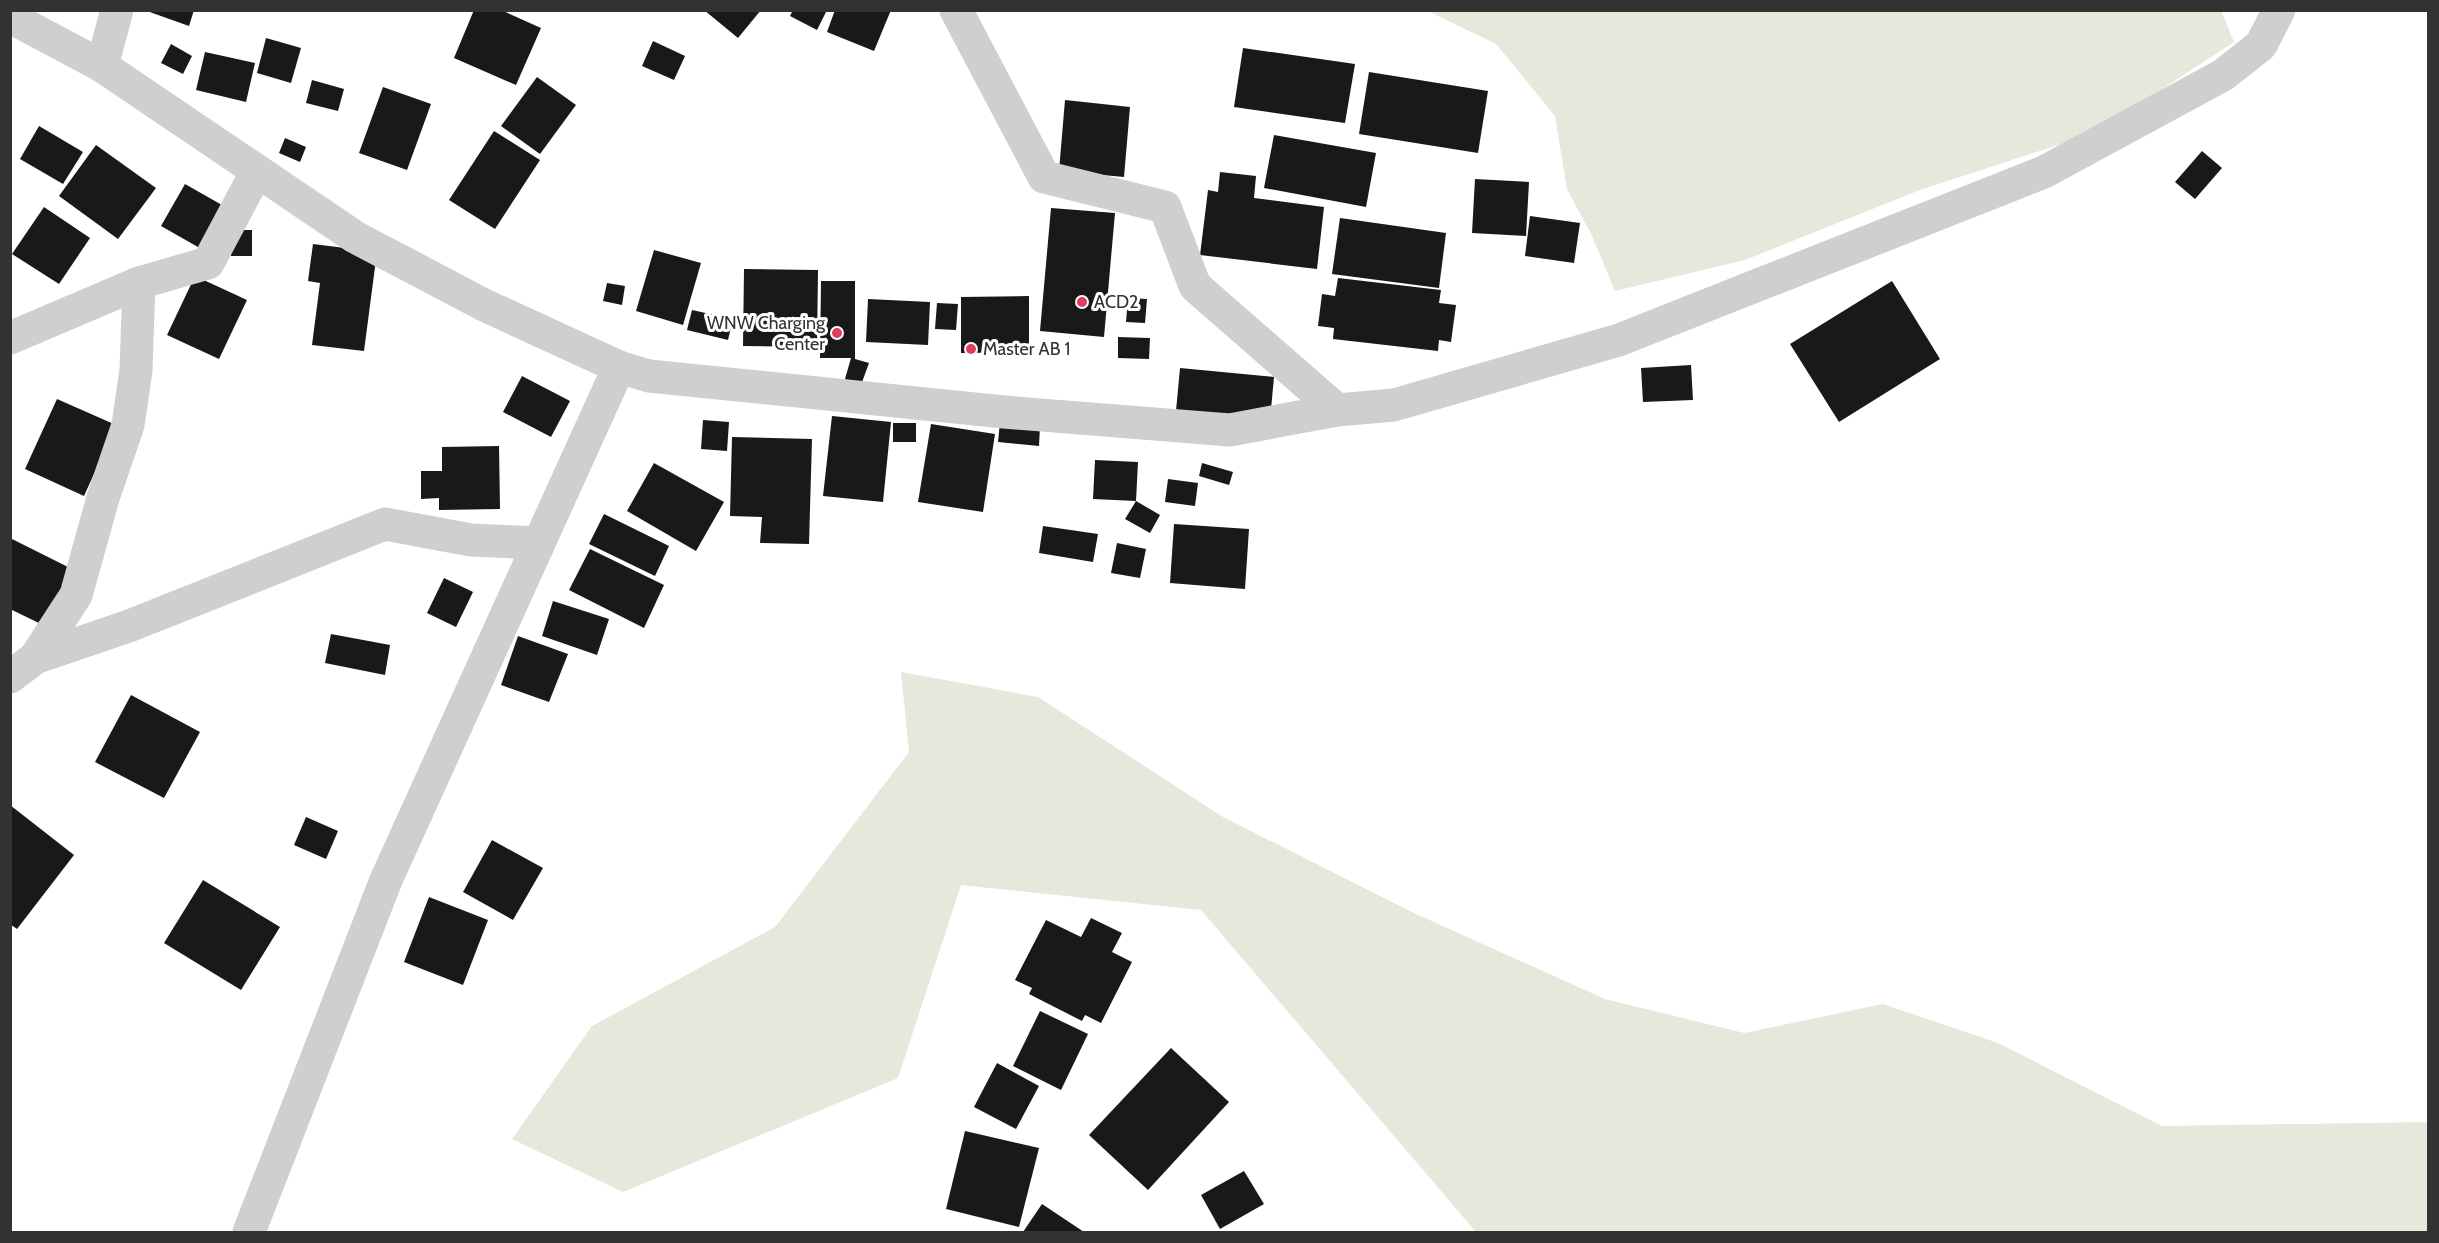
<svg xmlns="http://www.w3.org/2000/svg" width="2439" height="1243" viewBox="0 0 2439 1243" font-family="Cabin,sans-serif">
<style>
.green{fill:#e4e9dc}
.building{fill:#191919}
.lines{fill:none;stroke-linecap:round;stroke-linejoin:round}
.minor{stroke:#cfcfcf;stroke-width:33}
.poi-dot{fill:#e03e5f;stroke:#fff;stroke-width:2}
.labels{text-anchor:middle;stroke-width:6;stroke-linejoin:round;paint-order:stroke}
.poi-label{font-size:18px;fill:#323232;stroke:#fff;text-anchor:start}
</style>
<rect width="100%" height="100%" fill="#fff"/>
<!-- green -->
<g class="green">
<polygon points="2221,10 2234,42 2095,133 1920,190 1745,260 1615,291 1592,236 1567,189 1555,116 1496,44 1428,11"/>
<polygon points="901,672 1038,697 1223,817 1414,913 1605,999 1744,1033 1883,1004 1998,1043 2162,1126 2428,1122 2428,1232 1476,1232 1201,910 961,885 898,1078 623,1192 512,1139 592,1026 775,927 909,752"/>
</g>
<!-- building -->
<g class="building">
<polygon points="144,10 194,10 189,26"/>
<polygon points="474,10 501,10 541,28 516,85 454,58"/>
<polygon points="704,10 761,10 738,38"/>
<polygon points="793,10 827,10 817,30 790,16"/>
<polygon points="835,10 891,10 874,51 827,32"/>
<polygon points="266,38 301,48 291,83 257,73"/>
<polygon points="653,41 685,56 674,80 642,66"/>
<polygon points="171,44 192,56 183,74 161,63"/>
<polygon points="1243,48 1355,64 1345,123 1234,107"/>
<polygon points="205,52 255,63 246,102 196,90"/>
<polygon points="1369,72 1488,91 1478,153 1359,134"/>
<polygon points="537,77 576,105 540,154 501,126"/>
<polygon points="312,80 344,89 338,111 306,103"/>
<polygon points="383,87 431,104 407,170 359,153"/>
<polygon points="1065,100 1130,107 1124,177 1059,171"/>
<polygon points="39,126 83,152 63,184 20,159"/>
<polygon points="494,131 540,160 495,229 449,200"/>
<polygon points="1274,135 1376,153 1366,207 1264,188"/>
<polygon points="285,138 306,147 300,162 279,153"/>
<polygon points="96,145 156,188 118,239 59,196"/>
<polygon points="2202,151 2222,168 2195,199 2175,182"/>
<polygon points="1220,172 1256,176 1254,198 1324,207 1317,269 1200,255 1208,190 1218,192"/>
<polygon points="1475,179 1529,182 1526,236 1472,233"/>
<polygon points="185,184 229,209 205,251 161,226"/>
<polygon points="44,207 90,238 59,284 12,254"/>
<polygon points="1051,208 1115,213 1104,337 1040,331"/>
<polygon points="1530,216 1580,223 1574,263 1525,256"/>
<polygon points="1340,218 1446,233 1439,288 1332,274"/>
<rect x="231" y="230" width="21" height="26"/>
<polygon points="313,244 377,252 364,351 312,345 320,283 308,281"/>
<polygon points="654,250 701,263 683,325 636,311"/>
<polygon points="744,269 818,270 817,347 743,346"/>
<polygon points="195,276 247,300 219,359 167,335"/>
<polygon points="1338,278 1441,290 1439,303 1456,305 1451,342 1439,340 1438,351 1333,339 1334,328 1318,326 1322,294 1335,296"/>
<polygon points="821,281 855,281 855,359 869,363 861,385 845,379 851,358 820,358"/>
<polygon points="1892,281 1940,359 1839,422 1790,344"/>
<polygon points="607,283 625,286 622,305 603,301"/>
<polygon points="1029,296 1029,352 961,353 961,297"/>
<polygon points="1128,298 1147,299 1145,323 1126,322"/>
<polygon points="868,299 930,302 928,345 866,342"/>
<polygon points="937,303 958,304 956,330 935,329"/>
<polygon points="692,310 733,319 728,340 687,330"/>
<polygon points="1118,337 1150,338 1149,359 1118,358"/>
<polygon points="1691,365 1693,400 1643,402 1641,368"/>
<polygon points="1180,368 1274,377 1270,420 1176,411"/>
<polygon points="522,376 570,401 551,437 503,412"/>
<polygon points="57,399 116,425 84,496 25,469"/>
<polygon points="832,416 891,422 883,502 823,496"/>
<polygon points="703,420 729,422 727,451 701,449"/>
<polygon points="1000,422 1040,426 1039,446 998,442"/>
<rect x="893" y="423" width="23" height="19"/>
<polygon points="931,424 995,434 983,512 918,502"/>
<polygon points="732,437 812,439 809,544 760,543 762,517 730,516"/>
<polygon points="499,446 500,509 439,510 439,498 421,499 421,471 442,471 442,447"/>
<polygon points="1095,460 1138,462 1136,501 1093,499"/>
<polygon points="654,463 724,502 696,551 627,511"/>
<polygon points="1202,463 1233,472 1229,485 1199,476"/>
<polygon points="1168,479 1198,483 1195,506 1165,502"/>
<polygon points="1136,501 1160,515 1150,533 1125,519"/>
<polygon points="604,514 669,546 655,576 589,544"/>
<polygon points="1174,524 1249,529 1245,589 1170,583"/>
<polygon points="1043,526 1098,534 1093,562 1039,553"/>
<polygon points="10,538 72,569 43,625 10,609"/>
<polygon points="1117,543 1146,549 1140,578 1111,573"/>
<polygon points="590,549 664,585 644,628 569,590"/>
<polygon points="444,578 473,592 456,627 427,613"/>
<polygon points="553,601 609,619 597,655 542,636"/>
<polygon points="331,634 390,645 385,675 325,663"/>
<polygon points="518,636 568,654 549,702 501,685"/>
<polygon points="131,695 200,732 164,798 95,762"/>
<polygon points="10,805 74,855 17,929 10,924"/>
<polygon points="306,817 338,831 326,859 294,845"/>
<polygon points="492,840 543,868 513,920 463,892"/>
<polygon points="203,880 280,927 241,990 164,943"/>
<polygon points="429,897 488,920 463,985 404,962"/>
<polygon points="1091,918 1122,933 1112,952 1132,962 1101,1023 1085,1015 1082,1021 1029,994 1032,988 1015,980 1046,920 1081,937"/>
<polygon points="1040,1011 1088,1034 1061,1090 1013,1066"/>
<polygon points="1171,1048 1229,1102 1148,1190 1089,1135"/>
<polygon points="997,1063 1039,1086 1016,1129 974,1107"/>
<polygon points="965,1131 1039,1148 1019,1227 946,1209"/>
<polygon points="1244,1171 1264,1204 1220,1229 1201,1195"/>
<polygon points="1042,1204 1084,1232 1023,1232"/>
</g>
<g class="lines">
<!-- minor -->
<g class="minor">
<polyline points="956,10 1044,177 1165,207 1195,286 1337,410"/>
<polyline points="10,17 102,66 355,237 484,305 619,367 649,376 1004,412 1230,430 1337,410 1394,405 1619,340 2044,172 2223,75 2261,45 2279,10"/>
<polyline points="102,66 117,10"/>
<polyline points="10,338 139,283 208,263 257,171"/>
<polyline points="35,658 76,595 103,498 128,425 136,370 139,283"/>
<polyline points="10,677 35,658 129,626 385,524 471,540 539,543"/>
<polyline points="249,1232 386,880 619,367"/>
</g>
</g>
<!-- markers -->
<g class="poi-dot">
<circle cx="1082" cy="302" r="6"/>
<circle cx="837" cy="333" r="6"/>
<circle cx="971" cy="349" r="6"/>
</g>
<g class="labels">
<!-- poi labels -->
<g class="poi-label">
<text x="1094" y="308">ACD2</text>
<text x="825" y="329" text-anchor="end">WNW Charging<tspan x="825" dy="21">Center</tspan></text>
<text x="983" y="355">Master AB 1</text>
</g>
</g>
<!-- border -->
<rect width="2439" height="1243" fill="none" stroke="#323232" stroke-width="24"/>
</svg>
